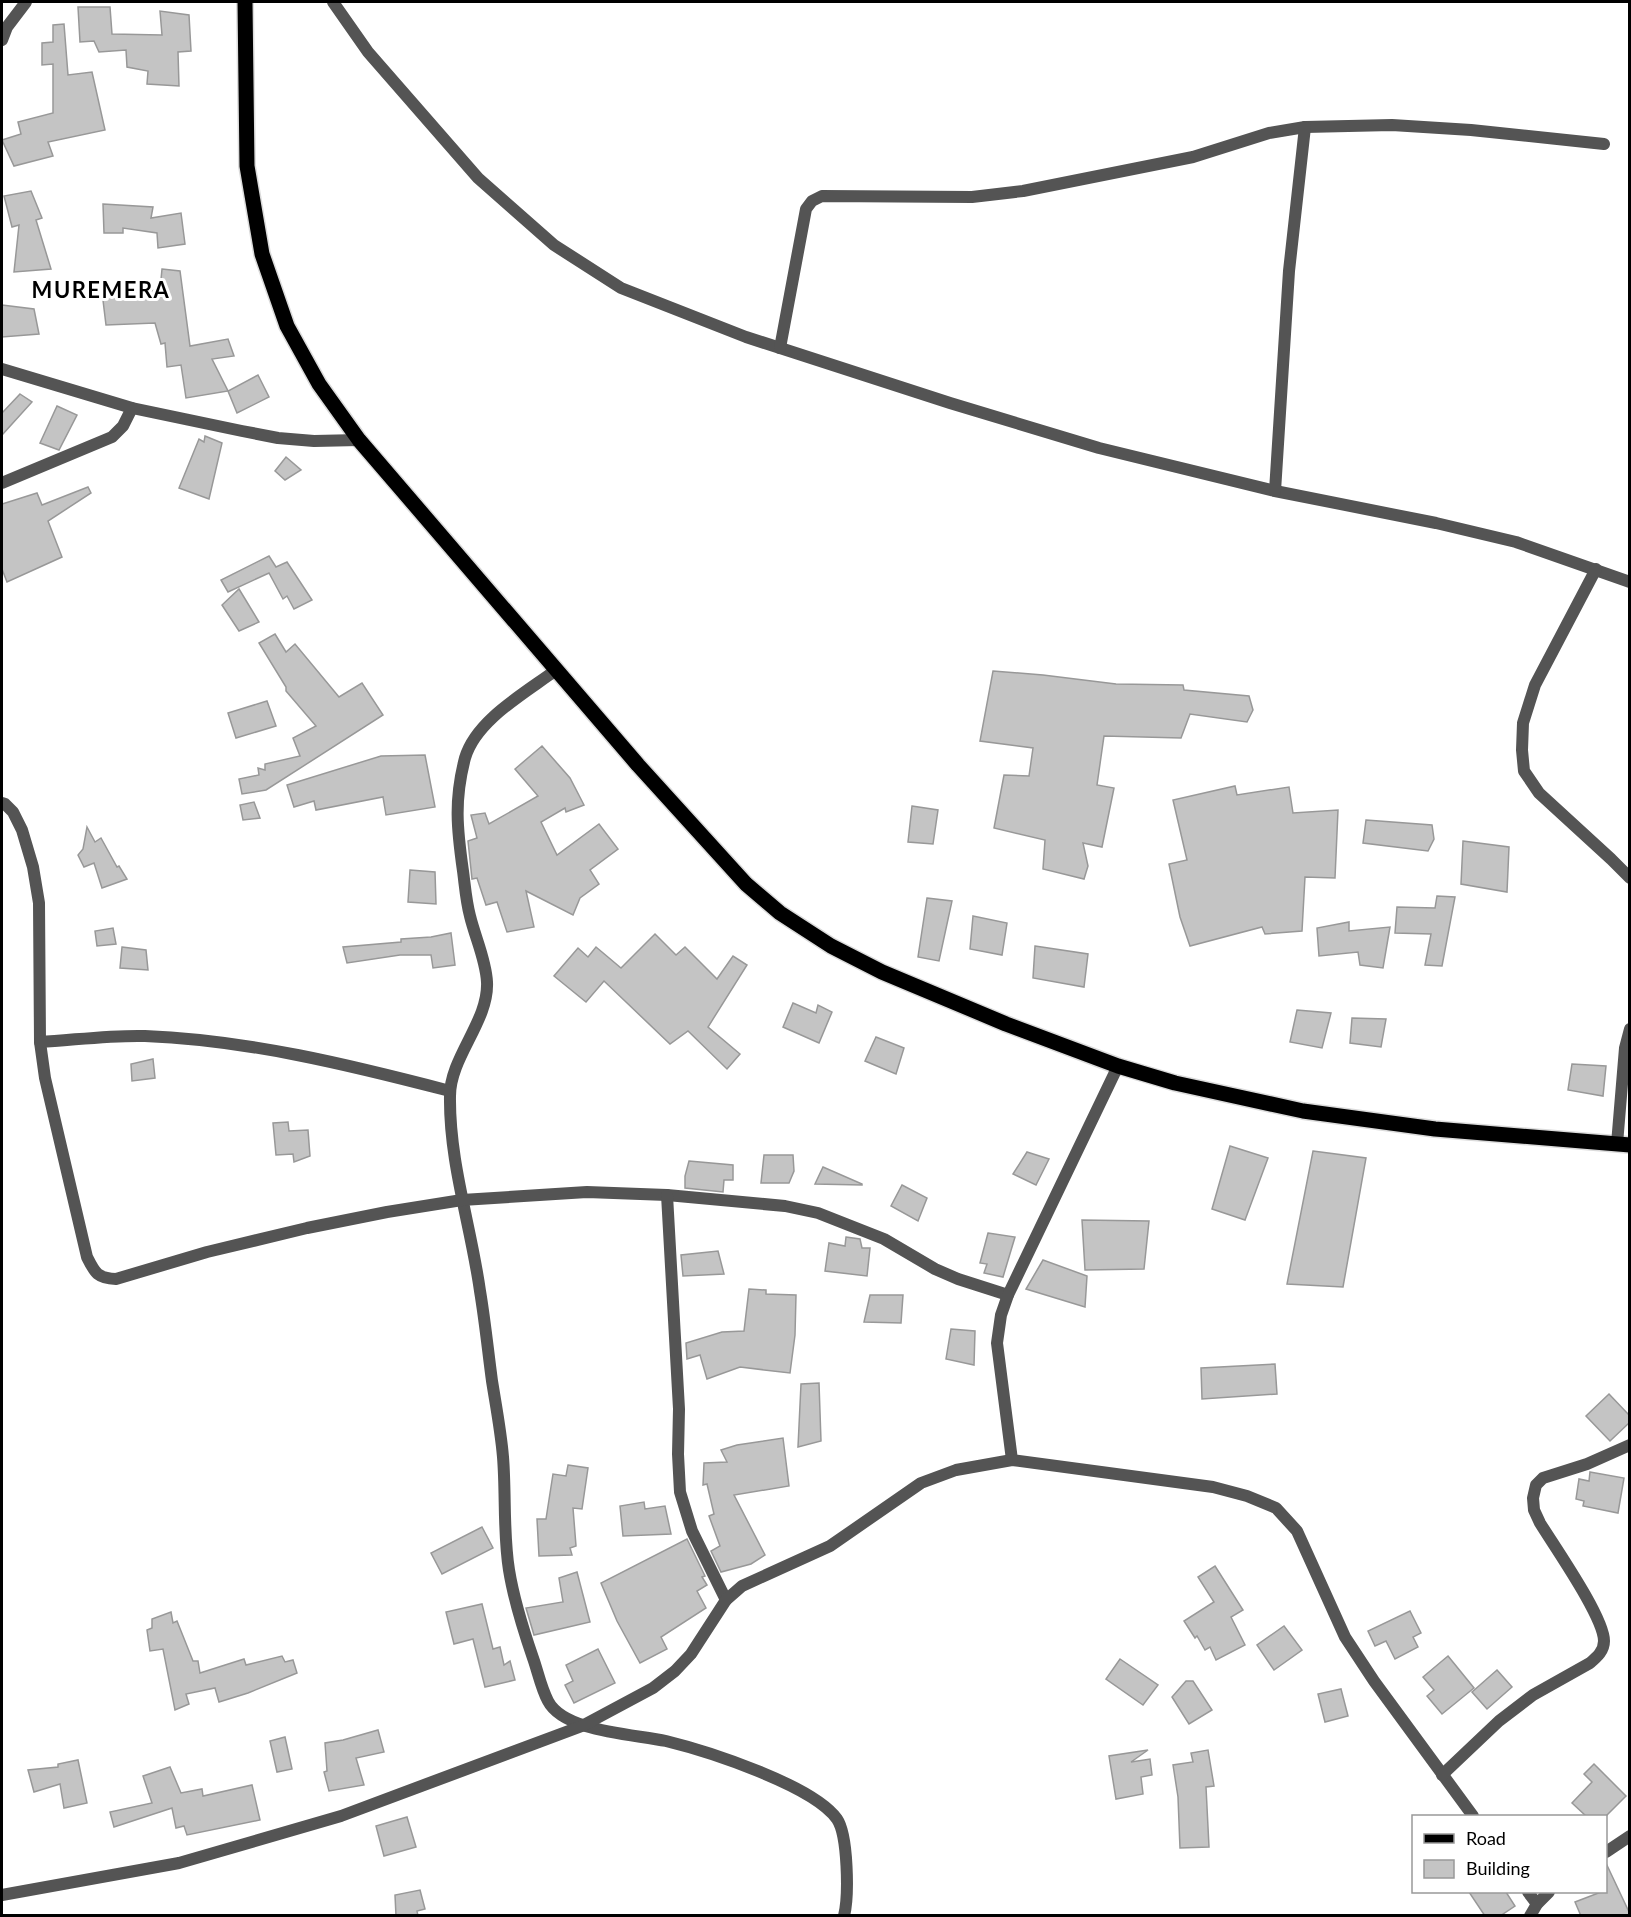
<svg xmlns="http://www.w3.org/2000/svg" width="1631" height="1917" viewBox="0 0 1631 1917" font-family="Lato,sans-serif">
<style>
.building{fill:#c4c4c4;stroke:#989898;stroke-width:1.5}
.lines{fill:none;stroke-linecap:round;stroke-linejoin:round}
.primary-casing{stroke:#dbdbdb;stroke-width:18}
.minor{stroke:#545454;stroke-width:12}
.tertiary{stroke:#545454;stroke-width:12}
.primary{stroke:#000;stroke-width:15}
.labels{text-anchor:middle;stroke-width:6;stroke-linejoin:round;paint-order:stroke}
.district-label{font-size:22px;font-weight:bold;letter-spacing:1.5px;fill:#000;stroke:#fff}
</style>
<rect width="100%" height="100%" fill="#fff"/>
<!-- building -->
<g class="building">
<polygon points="78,7 110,7 112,34 162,35 160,11 189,15 191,51 178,52 179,86 147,84 148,71 127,67 126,50 99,52 94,41 80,42"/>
<polygon points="64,24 68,75 92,72 105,130 48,142 53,156 14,166 2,140 21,134 18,122 53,113 53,64 42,65 42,43 53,42 53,25"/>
<polygon points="31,191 42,218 36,220 51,269 14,272 19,225 12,227 4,196"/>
<polygon points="103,204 153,207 151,218 181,213 185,244 158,248 157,233 123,228 123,233 104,233"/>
<polygon points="162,269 180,271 190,346 228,339 234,356 212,359 228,391 186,398 181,365 167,367 165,343 161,344 155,323 106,325 102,292 160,290"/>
<polygon points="2,305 34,309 39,334 2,337"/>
<polygon points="258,375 269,397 237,413 228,391"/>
<polygon points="20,394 32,402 2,435 2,413"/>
<polygon points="57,406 77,415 59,450 40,443"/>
<polygon points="205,436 222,443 209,499 179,488 199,439 204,442"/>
<polygon points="286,457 301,470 285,480 275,471"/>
<polygon points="88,487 91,493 48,521 62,557 7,582 2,569 2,504 37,493 42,505"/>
<polygon points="269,556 276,567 287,562 312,600 294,609 287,596 283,599 269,573 228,592 221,580"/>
<polygon points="239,589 259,622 239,631 222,605"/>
<polygon points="275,634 286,652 295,644 339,697 362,683 383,715 266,790 242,794 239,779 259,775 258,768 265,770 265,764 300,756 293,738 316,726 286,691 286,687 259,643"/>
<polygon points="993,671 1043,675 1116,684 1183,685 1184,690 1249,696 1253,710 1247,722 1190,714 1181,738 1104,736 1097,785 1114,788 1102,847 1083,843 1088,866 1084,879 1043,869 1045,840 994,828 1004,775 1029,776 1033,748 980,741"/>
<polygon points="267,701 276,726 236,738 228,713"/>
<polygon points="542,746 570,778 584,805 566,812 565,808 541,822 557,855 599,824 618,849 590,870 599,884 580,898 573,915 526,891 534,927 507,932 497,902 486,905 477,878 472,879 468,841 477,838 471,815 485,813 489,824 538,796 515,769"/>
<polygon points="425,755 435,807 386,815 383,797 316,810 314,801 294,807 287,785 381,756"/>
<polygon points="1235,786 1237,795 1289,787 1293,813 1338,810 1335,878 1305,877 1302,931 1265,934 1262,927 1190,946 1180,917 1169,864 1187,860 1173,800"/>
<polygon points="254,802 260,818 243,820 240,805"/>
<polygon points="912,806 938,810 933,844 908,842"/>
<polygon points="1366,820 1432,825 1434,839 1428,851 1363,843"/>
<polygon points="87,827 95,842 101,838 117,867 119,866 127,879 102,888 94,863 84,867 78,855 83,849"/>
<polygon points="1463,841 1509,847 1507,892 1461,884"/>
<polygon points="410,870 435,872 436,904 408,902"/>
<polygon points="1437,896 1455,897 1442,966 1425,965 1431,934 1395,933 1397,907 1435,908"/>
<polygon points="927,898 952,901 939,961 918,957"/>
<polygon points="973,916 1007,923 1002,955 970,949"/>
<polygon points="1349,922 1349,931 1390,927 1383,968 1360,965 1358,952 1319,956 1317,928"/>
<polygon points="113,928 116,944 97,946 95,931"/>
<polygon points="451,933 455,965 433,968 431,955 400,955 347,963 343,947 401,942 401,939 431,937"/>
<polygon points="655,934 676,955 685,947 717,979 733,956 747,965 708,1027 740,1054 727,1069 688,1031 670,1044 604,981 586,1002 554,976 578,948 588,957 596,947 621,968"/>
<polygon points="1035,946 1088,954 1084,987 1033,978"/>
<polygon points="122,947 146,950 148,970 120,968"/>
<polygon points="793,1003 816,1013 818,1005 832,1012 819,1043 783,1027"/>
<polygon points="1297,1010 1331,1013 1322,1048 1290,1042"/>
<polygon points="1352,1018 1386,1019 1381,1047 1350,1043"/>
<polygon points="876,1037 904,1048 896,1074 865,1061"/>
<polygon points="153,1059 155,1078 132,1081 131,1064"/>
<polygon points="1572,1064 1606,1066 1603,1096 1568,1090"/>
<polygon points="288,1122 289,1131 308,1130 310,1156 294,1162 293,1154 276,1155 273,1123"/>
<polygon points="1230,1146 1268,1158 1245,1220 1212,1209"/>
<polygon points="1313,1151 1366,1158 1343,1287 1287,1284"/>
<polygon points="1027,1152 1049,1159 1036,1185 1013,1174"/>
<polygon points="764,1155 793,1155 794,1171 789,1183 761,1183"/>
<polygon points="689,1161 733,1165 733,1180 724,1180 723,1192 685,1188 685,1176"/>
<polygon points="823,1167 862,1184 862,1185 815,1184"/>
<polygon points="902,1185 927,1198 918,1221 891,1206"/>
<polygon points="1082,1220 1149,1221 1144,1269 1085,1270"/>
<polygon points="988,1233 1015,1237 1003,1277 984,1273 987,1264 980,1263"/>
<polygon points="846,1237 860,1239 862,1248 870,1248 867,1276 825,1271 829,1243 845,1246"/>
<polygon points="718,1251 724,1274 683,1276 681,1255"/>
<polygon points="1043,1260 1087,1276 1085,1307 1026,1289"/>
<polygon points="749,1289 766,1290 766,1294 796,1295 795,1335 790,1373 740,1367 707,1379 700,1355 687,1359 686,1343 722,1332 744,1331"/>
<polygon points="870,1295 903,1295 901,1323 864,1322"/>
<polygon points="951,1329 975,1331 974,1365 946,1359"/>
<polygon points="1275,1364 1277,1394 1202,1399 1201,1368"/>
<polygon points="819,1383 821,1441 798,1447 801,1384"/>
<polygon points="1609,1394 1629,1415 1629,1423 1610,1441 1586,1416"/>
<polygon points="783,1438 789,1486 734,1495 765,1555 751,1564 721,1572 711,1551 720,1546 709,1516 714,1514 707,1484 703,1485 704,1463 727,1462 721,1450 737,1445"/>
<polygon points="568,1465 588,1468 582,1509 573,1508 576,1546 570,1548 572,1555 539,1556 537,1519 546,1519 553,1474 566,1476"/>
<polygon points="1590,1472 1624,1478 1618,1513 1583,1506 1584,1501 1576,1499 1579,1479 1589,1481"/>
<polygon points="644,1502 645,1509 665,1506 671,1534 623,1536 620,1506"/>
<polygon points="482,1527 493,1548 442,1574 431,1553"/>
<polygon points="687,1539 705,1576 702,1577 707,1585 697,1591 706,1608 661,1637 667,1649 640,1663 617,1621 601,1583"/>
<polygon points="1215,1566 1243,1610 1231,1617 1245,1645 1216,1660 1210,1647 1205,1650 1197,1636 1195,1638 1184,1621 1214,1602 1198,1577"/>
<polygon points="577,1572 590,1622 534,1635 526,1608 563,1602 559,1578"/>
<polygon points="482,1604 493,1649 500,1647 504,1665 510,1661 515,1680 485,1687 473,1639 454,1644 446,1612"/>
<polygon points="1410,1611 1421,1633 1413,1637 1418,1647 1395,1659 1386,1641 1375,1646 1368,1631"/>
<polygon points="171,1612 173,1623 177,1621 193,1661 198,1661 200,1673 244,1659 246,1665 282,1656 285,1662 293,1660 297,1673 248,1693 219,1702 215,1688 186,1694 189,1704 175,1710 163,1649 150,1651 147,1630 152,1628 152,1619"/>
<polygon points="1284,1626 1302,1650 1274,1670 1257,1645"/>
<polygon points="598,1649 615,1683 574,1703 565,1685 573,1681 566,1665"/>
<polygon points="1448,1656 1474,1688 1442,1714 1427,1696 1434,1690 1423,1677"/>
<polygon points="1120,1659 1158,1685 1143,1705 1106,1679"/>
<polygon points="1497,1670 1512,1687 1487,1709 1472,1692"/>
<polygon points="1186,1681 1193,1681 1212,1710 1189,1724 1172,1697"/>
<polygon points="1341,1689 1348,1716 1325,1722 1318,1694"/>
<polygon points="378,1730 384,1752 356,1758 364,1785 329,1791 324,1772 327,1771 325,1743 343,1740"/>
<polygon points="285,1737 292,1769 277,1772 270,1741"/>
<polygon points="1148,1750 1131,1762 1150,1759 1152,1775 1141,1777 1143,1794 1116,1799 1109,1756"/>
<polygon points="1208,1750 1214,1786 1206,1787 1209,1847 1180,1848 1178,1797 1173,1765 1193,1762 1191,1753"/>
<polygon points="78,1760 87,1803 64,1808 60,1784 34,1792 28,1770 58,1767 58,1764"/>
<polygon points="1594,1764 1626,1796 1606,1816 1586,1816 1572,1803 1592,1782 1584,1774"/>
<polygon points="170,1767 181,1793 202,1789 203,1796 252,1785 260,1820 187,1835 184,1826 176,1828 172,1808 114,1827 110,1812 152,1803 143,1776"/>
<polygon points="407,1817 416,1847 384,1856 376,1826"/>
<polygon points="1605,1861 1629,1912 1629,1916 1581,1916 1575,1902 1601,1892 1605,1892"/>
<polygon points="420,1890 425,1909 417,1911 418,1916 396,1916 395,1895"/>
<polygon points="1469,1892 1506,1892 1515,1906 1500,1916 1485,1916"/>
</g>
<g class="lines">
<defs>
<polyline id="primary" points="245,2 247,166 262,254 287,326 319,384 359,440 638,765 746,884 780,913 831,946 882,972 1006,1024 1118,1066 1175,1083 1303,1111 1435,1129 1630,1145"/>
</defs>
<!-- primary casing -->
<use href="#primary" class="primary-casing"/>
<!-- minor -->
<g class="minor">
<polyline points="333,2 368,52 478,178 554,245 621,288 746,337 950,403 1099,448 1275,491 1436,523 1516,542 1630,582"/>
<polyline points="2,40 7,27 26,2"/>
<polyline points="780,348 806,209 812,201 822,196 972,197 1023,191 1193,157 1269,133 1305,127 1392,125 1471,130 1604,144"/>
<polyline points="2,483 112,437 123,426 132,408"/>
<polyline points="1275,491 1289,271 1305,127"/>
<polyline points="1596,569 1535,685 1523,723 1522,750 1524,771 1539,793 1611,859 1630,878"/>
<path d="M556 670C525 693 476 720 465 758 454 800 457 829 463 871 465 886 466 901 470 916 475 937 486 960 487 982 489 1021 450 1057 450 1096 449 1162 471 1226 480 1291 485 1321 488 1351 492 1381 496 1406 501 1432 503 1457 506 1494 503 1533 509 1570 514 1601 523 1629 533 1658 538 1672 541 1688 548 1701 564 1732 634 1734 666 1741 707 1751 813 1785 837 1819 848 1835 849 1896 844 1916"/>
<path d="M2 803 5 804 13 812 22 830 33 867 39 903 40 1042 45 1078 87 1257C95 1273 97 1278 116 1279L207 1252 307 1228 387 1212 462 1200 587 1192 667 1195 785 1206 818 1213 884 1239 935 1269 958 1279 1008 1295"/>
<path d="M40 1042C75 1040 110 1035 145 1036 248 1040 350 1065 450 1091"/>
<polyline points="1118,1066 1008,1295 1001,1315 997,1343 1012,1460 1213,1487 1247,1496 1276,1508 1297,1531 1345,1637 1374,1681 1473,1816"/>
<polyline points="1617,1144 1625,1048 1630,1029"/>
<polyline points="667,1195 679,1409 678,1454 680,1492 692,1531 726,1600"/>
<path d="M1442 1775 1499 1721 1533 1695 1590 1663C1597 1657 1604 1651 1604 1641 1604 1617 1554 1546 1540 1523L1534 1510 1533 1498 1536 1485 1543 1478 1587 1464 1630 1445"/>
<polyline points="1606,1852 1630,1836"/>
<polyline points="1528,1892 1537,1904"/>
<polyline points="2,1895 179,1863 341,1816 582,1726 653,1688 675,1671 691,1654 726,1600 742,1586 830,1546 921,1483 956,1470 1012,1460"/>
<polyline points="1530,1916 1537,1904 1549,1892"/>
</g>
<!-- tertiary -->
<polyline class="tertiary" points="2,369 132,408 242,431 278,438 314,441 359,440"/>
<!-- primary -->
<use href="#primary" class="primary"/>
</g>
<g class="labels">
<!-- district labels -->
<g class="district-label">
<text x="101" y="298">MUREMERA</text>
</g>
</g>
<!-- border -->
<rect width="1631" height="1917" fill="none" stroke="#000000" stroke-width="6"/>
<!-- legend -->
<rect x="1412" y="1815" width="195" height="78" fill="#ffffff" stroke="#999999" stroke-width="1.5"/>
<rect x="1424" y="1834" width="30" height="9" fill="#000000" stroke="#999999" stroke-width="1.5"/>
<text x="1466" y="1845" font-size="18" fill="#000000">Road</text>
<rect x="1424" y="1860" width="30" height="18" fill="#c4c4c4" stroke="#999999" stroke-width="1.5"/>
<text x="1466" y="1875" font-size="18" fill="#000000">Building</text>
</svg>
